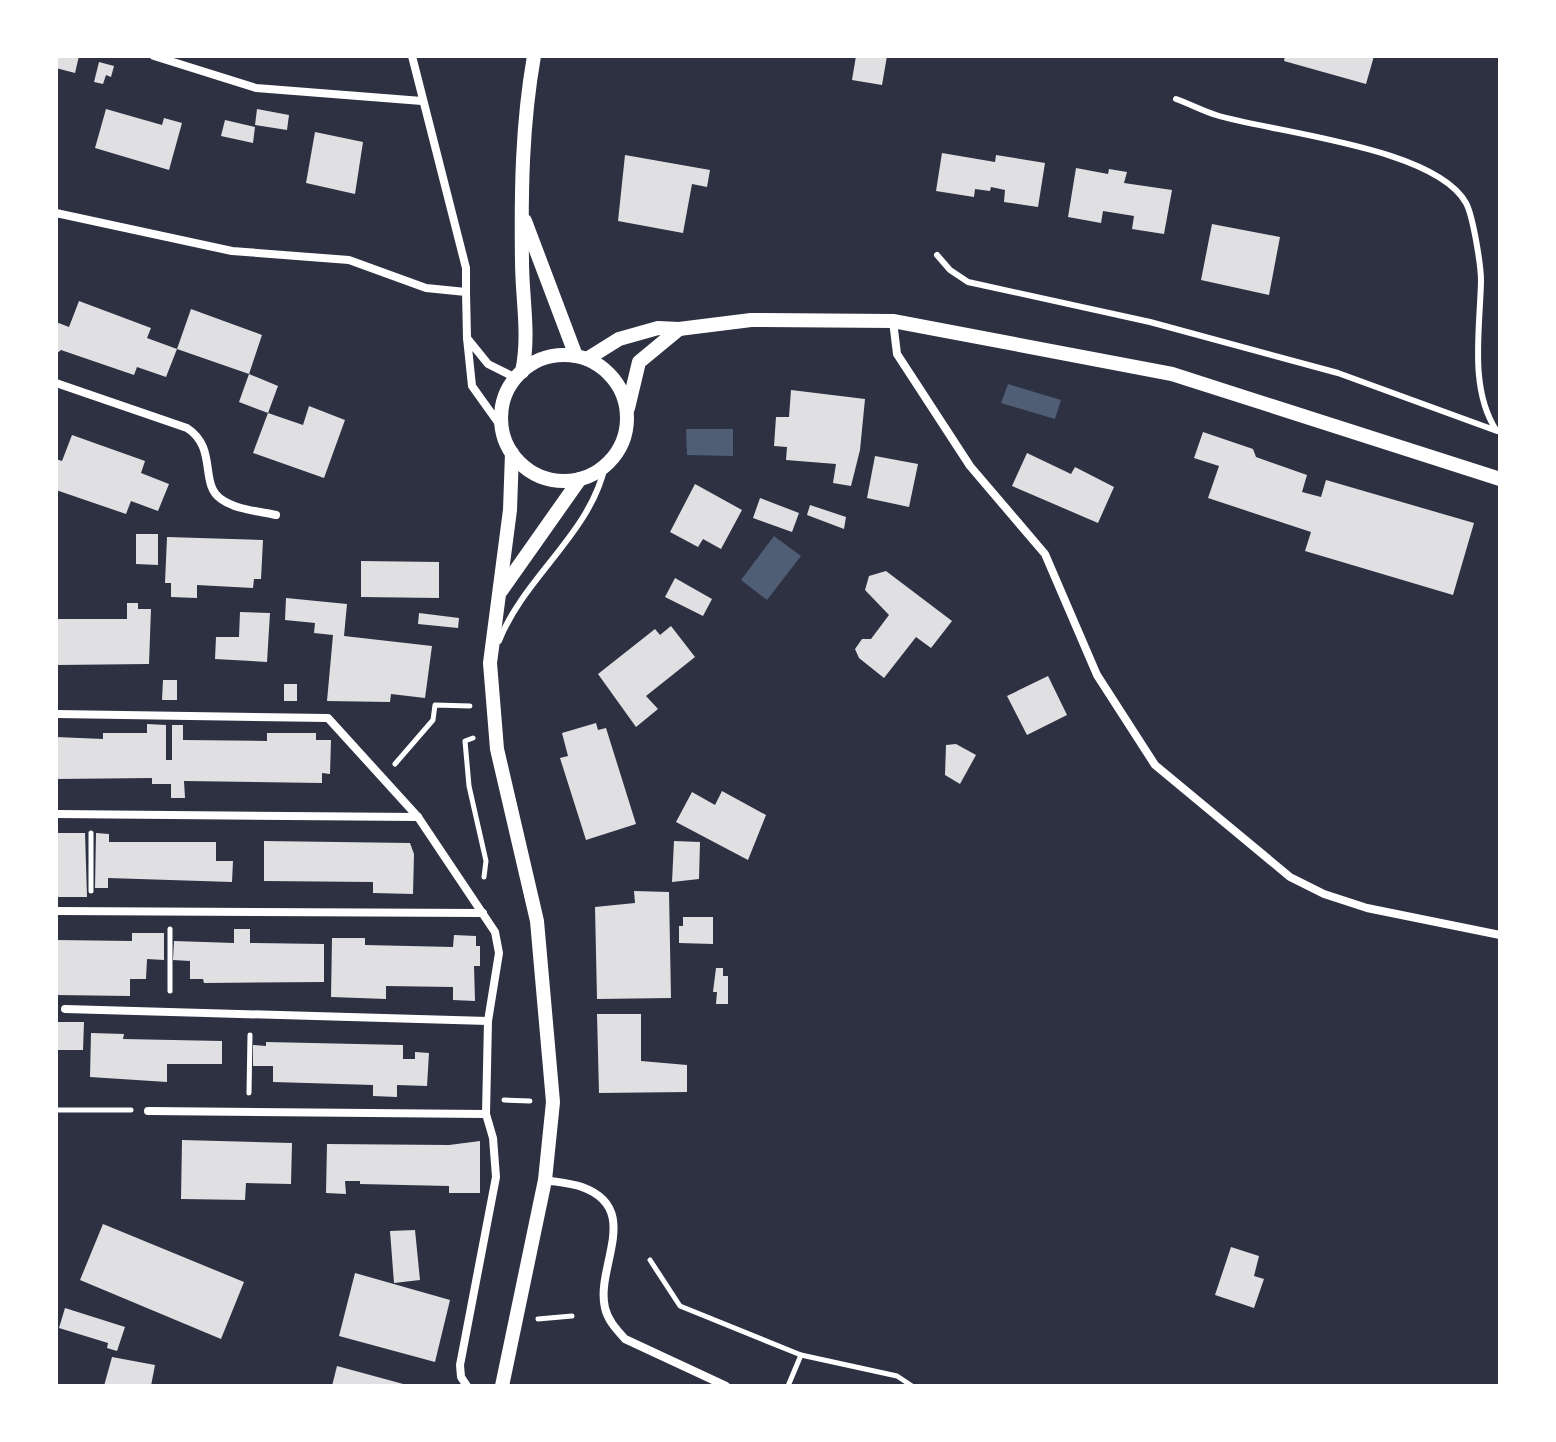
<svg xmlns="http://www.w3.org/2000/svg" width="1556" height="1442" viewBox="0 0 1556 1442" font-family="Raleway,sans-serif">
<style>
.water{fill:#4f5d75}
.building{fill:#e0e0e3}
.lines{fill:none;stroke-linecap:round;stroke-linejoin:round}
.path{stroke:#fff;stroke-width:5}
.service{stroke:#fff;stroke-width:6}
.minor{stroke:#fff;stroke-width:8}
.tertiary{stroke:#fff;stroke-width:14}
</style>
<rect width="100%" height="100%" fill="#2d3142"/>
<!-- water -->
<g class="water">
<polygon points="1008,384 1061,400 1055,419 1001,403"/>
<polygon points="686,429 733,429 733,456 687,455"/>
<polygon points="774,536 801,556 767,600 741,580"/>
</g>
<!-- building -->
<g class="building">
<polygon points="56,56 79,56 75,73 56,68"/>
<polygon points="856,56 887,56 882,85 852,80"/>
<polygon points="1285,56 1374,56 1366,84 1284,61"/>
<polygon points="99,62 114,66 111,77 106,75 103,84 94,82"/>
<polygon points="106,109 162,125 164,118 182,123 169,170 95,148"/>
<polygon points="257,109 289,115 287,130 255,125"/>
<polygon points="225,120 255,127 253,143 221,136"/>
<polygon points="315,132 363,142 355,194 306,183"/>
<polygon points="942,153 995,162 996,155 1045,163 1038,207 1004,202 1005,190 991,187 990,191 975,189 974,197 936,191"/>
<polygon points="625,155 710,170 707,187 692,184 683,233 618,221"/>
<polygon points="1076,168 1108,174 1109,169 1127,172 1124,183 1172,190 1164,234 1132,229 1134,216 1103,211 1101,223 1068,217"/>
<polygon points="1212,224 1280,237 1269,295 1201,280"/>
<polygon points="79,301 151,328 147,338 177,349 191,309 262,335 249,374 177,349 166,377 137,367 134,375 61,350 56,354 56,322 69,327"/>
<polygon points="249,374 278,386 268,413 239,402"/>
<polygon points="791,390 865,399 860,450 851,486 833,483 836,464 786,460 787,447 774,446 776,417 789,417"/>
<polygon points="309,406 345,420 324,478 253,453 268,413 303,425"/>
<polygon points="1203,432 1253,449 1256,457 1307,475 1302,492 1321,497 1326,480 1474,523 1453,595 1305,551 1311,532 1208,498 1219,466 1194,458"/>
<polygon points="72,435 145,461 141,473 169,484 158,511 131,501 126,514 56,490 56,459 62,461"/>
<polygon points="1027,453 1071,474 1075,467 1114,487 1098,523 1012,486"/>
<polygon points="875,456 918,464 909,507 867,498"/>
<polygon points="695,484 742,510 721,549 703,539 698,547 670,532"/>
<polygon points="760,498 799,513 792,532 753,518"/>
<polygon points="810,505 846,517 844,529 807,515"/>
<polygon points="136,534 158,534 158,565 136,564"/>
<polygon points="167,537 263,540 261,579 254,579 253,588 197,585 197,598 171,597 171,583 165,583"/>
<polygon points="361,561 439,562 439,598 361,597"/>
<polygon points="886,571 952,621 931,648 916,637 884,678 859,658 855,649 862,639 871,639 889,615 865,590 869,576"/>
<polygon points="675,578 712,599 703,616 665,597"/>
<polygon points="286,598 347,604 344,636 432,646 425,698 391,694 390,702 327,701 333,635 314,633 315,623 285,620"/>
<polygon points="127,603 138,603 138,609 151,609 149,664 56,665 56,619 127,619"/>
<polygon points="240,612 270,613 267,662 215,659 216,637 239,637"/>
<polygon points="419,613 459,618 458,628 418,624"/>
<polygon points="671,626 695,657 646,696 658,709 636,727 598,674 655,629 660,635"/>
<polygon points="1048,676 1067,715 1027,735 1007,696"/>
<polygon points="163,680 177,680 177,700 162,700"/>
<rect x="284" y="684" width="13" height="17"/>
<polygon points="596,723 598,730 606,728 636,824 586,840 560,758 568,756 562,733"/>
<polygon points="147,724 166,725 166,760 172,760 172,725 183,725 183,740 267,741 267,733 316,733 316,740 331,740 330,774 322,773 322,783 184,781 185,798 171,798 171,784 152,784 152,778 56,779 56,737 103,739 103,733 147,733"/>
<polygon points="956,744 976,755 960,784 945,775 946,745"/>
<polygon points="722,791 766,815 748,860 676,822 692,792 715,805"/>
<polygon points="56,833 85,833 87,897 56,897"/>
<polygon points="96,833 109,834 109,842 216,842 216,861 233,861 232,882 108,878 108,888 95,888"/>
<polygon points="264,841 410,843 414,854 413,894 373,893 373,882 264,881"/>
<polygon points="674,841 700,842 699,879 672,882"/>
<polygon points="634,891 669,892 671,998 597,999 595,907 635,903"/>
<polygon points="683,917 713,917 713,944 679,943 679,926 683,926"/>
<polygon points="234,929 250,929 250,943 324,944 324,982 204,983 203,979 190,979 190,961 173,960 174,941 234,943"/>
<polygon points="132,933 164,933 164,960 147,959 146,979 130,979 130,996 56,995 56,940 132,941"/>
<polygon points="454,935 476,936 476,946 480,946 480,966 474,966 475,1001 453,1000 453,987 386,986 386,999 331,997 332,938 365,938 365,945 453,947"/>
<polygon points="716,968 723,968 723,976 728,976 728,1004 716,1004 717,992 713,992"/>
<polygon points="597,1014 641,1014 641,1061 687,1065 687,1092 599,1093"/>
<polygon points="56,1022 84,1022 83,1050 56,1050"/>
<polygon points="91,1033 124,1034 123,1039 222,1041 222,1064 167,1064 167,1082 90,1077"/>
<polygon points="266,1042 403,1045 403,1059 415,1059 415,1052 429,1053 427,1086 397,1085 397,1097 373,1096 373,1085 273,1082 273,1066 253,1066 253,1045 266,1046"/>
<polygon points="182,1140 292,1143 291,1184 246,1183 245,1200 181,1199"/>
<polygon points="480,1141 480,1193 449,1193 449,1186 360,1184 360,1181 345,1181 346,1194 326,1193 327,1144 449,1145"/>
<polygon points="103,1224 244,1282 221,1339 80,1280"/>
<polygon points="415,1230 420,1280 394,1283 390,1231"/>
<polygon points="1231,1247 1259,1256 1254,1276 1264,1279 1254,1308 1215,1295"/>
<polygon points="355,1273 450,1300 435,1362 339,1336"/>
<polygon points="65,1308 125,1327 117,1351 107,1348 108,1343 59,1328"/>
<polygon points="112,1357 155,1365 151,1386 104,1386"/>
<polygon points="337,1366 407,1385 407,1386 332,1386"/>
</g>
<g class="lines">
<!-- path -->
<g class="path">
<polyline points="473,738 465,741 469,786 486,861 484,877"/>
<polyline points="395,764 433,720 435,705 470,706"/>
<polyline points="91,891 91,833"/>
<polyline points="170,991 170,929"/>
<polyline points="249,1093 250,1035"/>
<polyline points="504,1100 530,1101"/>
<polyline points="56,1110 131,1110"/>
<polyline points="650,1260 680,1306 801,1355 897,1376 912,1386"/>
<polyline points="538,1319 572,1316"/>
<polyline points="788,1386 801,1355"/>
</g>
<!-- service -->
<g class="service">
<path d="M1176 99C1190 104 1203 111 1216 115 1275 133 1435 147 1466 203 1473 216 1481 265 1481 281 1480 329 1469 388 1496 430"/>
<polyline points="937,255 950,270 968,282 1150,322 1338,373 1497,431"/>
<path d="M499 641C524 577 590 534 605 466"/>
</g>
<!-- minor -->
<g class="minor">
<polyline points="154,56 256,88 422,101"/>
<polyline points="412,56 466,268 466,292"/>
<polyline points="56,213 232,251 349,260 426,288 466,292 467,338"/>
<polyline points="893,321 897,354 970,466 1045,554 1097,675 1155,765 1290,877 1324,894 1367,908 1500,935"/>
<path d="M56 383 187 428C218 448 199 484 221 499 236 510 259 511 276 515"/>
<polyline points="502,428 472,386 467,338 488,364 516,378"/>
<polyline points="56,714 328,718 418,817 495,932 499,953 488,1021 486,1114 493,1138 496,1177 460,1365 461,1377 467,1386"/>
<polyline points="56,814 418,817"/>
<polyline points="56,911 483,913"/>
<polyline points="65,1009 488,1021"/>
<polyline points="148,1111 486,1114"/>
<path d="M545 1180C556 1182 570 1183 582 1187 643 1209 595 1267 605 1308 608 1321 617 1330 625 1339L726 1386"/>
</g>
<!-- tertiary -->
<g class="tertiary">
<polyline points="525,221 576,356"/>
<circle cx="564" cy="418" r="63"/>
<polyline points="587,359 619,339 658,328 679,329 751,320 893,321 1172,374 1500,479"/>
<path d="M522 372C530 334 522 299 522 261 521 191 522 124 534 56"/>
<polyline points="628,408 639,362 679,329"/>
<polyline points="501,591 580,479"/>
<polyline points="502,1386 545,1180 553,1102 537,921 497,749 490,663 510,510 512,453"/>
</g>
</g>
<!-- border -->
<rect width="1556" height="1442" fill="none" stroke="#ffffff" stroke-width="116"/>
</svg>
